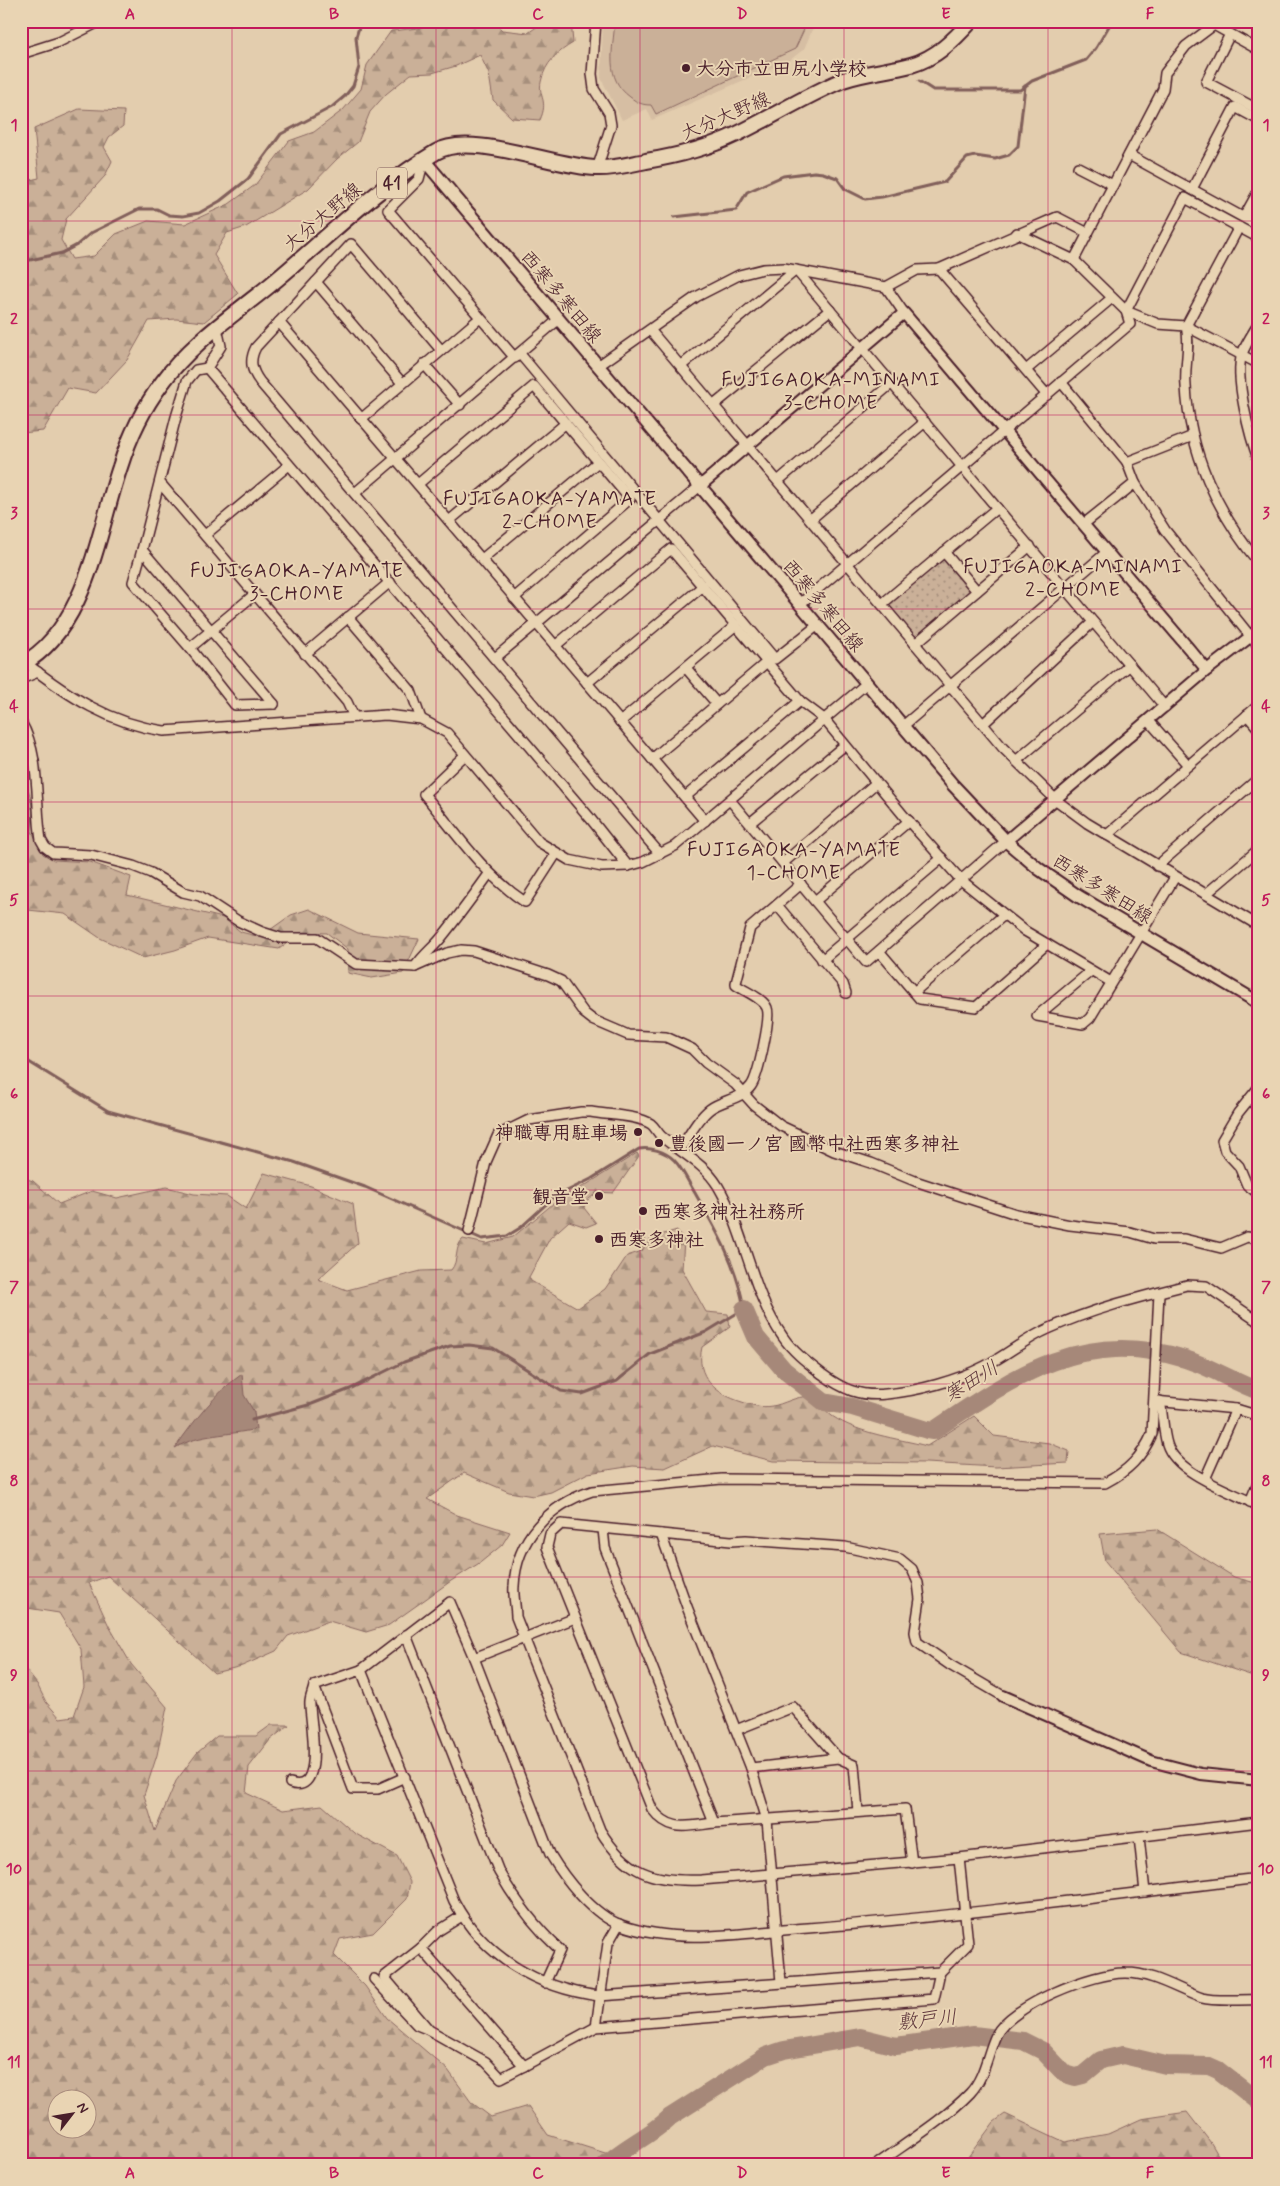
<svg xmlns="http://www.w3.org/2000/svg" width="1280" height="2186" viewBox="0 0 1280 2186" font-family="Mynerve,'Klee One',sans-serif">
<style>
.built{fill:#d6bea3}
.green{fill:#cab098;stroke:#8a6862}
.forest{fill:url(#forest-firs);stroke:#8a6862;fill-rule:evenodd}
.park{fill:url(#park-dots);stroke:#8a6862}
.water{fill:#a68879;stroke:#815e5a}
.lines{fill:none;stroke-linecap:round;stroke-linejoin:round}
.stream{stroke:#815e5a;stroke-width:3}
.river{stroke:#a68879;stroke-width:18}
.minor-casing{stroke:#4a1f2b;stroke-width:12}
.tertiary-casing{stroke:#4a1f2b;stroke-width:14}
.secondary-casing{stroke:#4a1f2b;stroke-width:15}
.primary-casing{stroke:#4a1f2b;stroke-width:18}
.minor{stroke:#e9d4b3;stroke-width:9}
.tertiary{stroke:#e9d4b3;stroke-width:10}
.secondary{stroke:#e9d4b3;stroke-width:11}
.primary{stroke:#e9d4b3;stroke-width:14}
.grid{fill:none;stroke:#c2185b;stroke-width:1;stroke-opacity:0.55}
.poi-dot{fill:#4a1f2b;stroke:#e9d4b3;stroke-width:2}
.labels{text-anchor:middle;stroke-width:4;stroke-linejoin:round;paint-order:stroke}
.shield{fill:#e9d4b3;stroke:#7a5554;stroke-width:1}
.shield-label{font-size:18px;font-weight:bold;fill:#4a1f2b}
.poi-label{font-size:19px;font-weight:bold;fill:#4a1f2b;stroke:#e9d4b3;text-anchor:start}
.street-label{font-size:19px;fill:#4a1f2b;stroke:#e9d4b3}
.neighbourhood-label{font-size:20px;letter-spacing:1px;fill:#4a1f2b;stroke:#e9d4b3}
.water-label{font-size:20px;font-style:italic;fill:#61393e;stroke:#e9d4b3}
.neatline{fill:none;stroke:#c2185b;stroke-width:2}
.grid-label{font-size:16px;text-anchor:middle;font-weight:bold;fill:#c2185b}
</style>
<defs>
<pattern id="forest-firs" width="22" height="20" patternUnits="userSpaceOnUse" patternTransform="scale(1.25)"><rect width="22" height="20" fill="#cab098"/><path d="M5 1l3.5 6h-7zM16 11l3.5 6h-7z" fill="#a68f7c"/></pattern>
<pattern id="park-dots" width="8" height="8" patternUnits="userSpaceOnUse" patternTransform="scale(1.25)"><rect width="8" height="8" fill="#cab098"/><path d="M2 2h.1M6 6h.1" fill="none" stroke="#a68f7c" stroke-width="1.8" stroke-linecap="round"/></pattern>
</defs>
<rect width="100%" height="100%" fill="#e3cdae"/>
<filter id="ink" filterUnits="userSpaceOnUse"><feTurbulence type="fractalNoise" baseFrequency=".02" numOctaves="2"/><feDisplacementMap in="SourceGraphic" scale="10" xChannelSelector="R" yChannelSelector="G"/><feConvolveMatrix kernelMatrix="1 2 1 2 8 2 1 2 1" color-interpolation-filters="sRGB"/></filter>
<g filter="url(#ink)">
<!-- built -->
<polygon class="built" points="603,21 816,21 804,49 790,60 652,120 647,109 622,120 601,78"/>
<!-- green -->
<path class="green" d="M615 21H808L795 49 656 114 651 105C642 105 638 103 630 97 604 78 613 50 615 21Z"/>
<!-- forest -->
<g class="forest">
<path d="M445 21H493L502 30 528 33 545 21H571L573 43C558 52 545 62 541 82 538 97 549 100 540 120L512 118 493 100 489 74 480 55 456 66 432 73 411 74 386 94 370 112 358 142 337 159 308 189 246 227 227 233 214 255 238 294 204 322 176 319 149 321 127 360 96 393 68 388 43 431 21 433V182L39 178 34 129 79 109 124 111 123 126 109 137 104 147 112 161 105 176 66 219 61 240 72 259 94 256 116 234 148 221 185 224 229 204 255 185 289 141 314 132 343 110 361 89 367 65 391 31 437 26Z"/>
<polygon points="25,773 33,810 32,831 43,854 54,860 90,862 131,877 127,895 223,918 241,932 260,937 291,915 309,909 358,933 419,939 403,973 372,978 348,973 348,949 327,933 302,932 279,949 208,938 175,950 143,958 100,938 65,914 28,910 21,912 21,775"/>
<path d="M637 1153 639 1156 613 1193 598 1192 585 1202 584 1208 596 1223 586 1227 569 1221 550 1238 529 1277 531 1281 578 1308 605 1289 627 1256 642 1251 651 1238 677 1230 684 1240 682 1269 706 1312 728 1314 730 1327 702 1347C695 1377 716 1394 742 1402 751 1405 761 1408 772 1406 782 1405 798 1395 808 1397 818 1399 824 1410 832 1416 859 1434 896 1438 927 1446L974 1416 994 1436 1049 1443 1069 1451 1068 1463 996 1467 926 1463 773 1461 713 1446 665 1468 633 1466 588 1473 551 1492 533 1496 509 1492 464 1473 427 1499 457 1515 510 1532 502 1545 481 1562 451 1581 389 1625 366 1632 329 1621 288 1636 276 1651 242 1666 214 1673 108 1576 89 1583 109 1626 131 1664 167 1707 157 1755 144 1795 155 1831 176 1781 197 1753 217 1736H256L271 1725H289L270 1740 249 1767 246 1793 283 1810 322 1805 354 1833 397 1856 410 1882 407 1899 373 1933 340 1939 334 1955 365 1986 387 2018 448 2070 471 2102 491 2117 528 2106 548 2135 637 2163H659L662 2165H21V1664L37 1684 46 1702 60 1718 74 1716 84 1687 81 1649 59 1613 21 1607V1177L33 1181 59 1204 92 1191 117 1198 166 1187 194 1194 227 1196 246 1209 264 1173 311 1186 353 1204 358 1243 318 1279 347 1290 421 1271 451 1270C459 1261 454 1247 463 1239L486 1244 513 1237 560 1198 586 1185ZM58 2098H88V2128H58Z"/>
<polygon points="1157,1529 1234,1577 1259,1584 1259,1678 1181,1652 1105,1561 1100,1534"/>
<polygon points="1187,2112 1211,2143 1224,2165 962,2165 994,2122 1005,2114 1065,2142 1108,2134 1141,2119"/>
</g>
<!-- park -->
<polygon class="park" points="942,559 947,559 971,588 970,592 919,635 914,636 889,606 890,602"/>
<!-- water -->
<g class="water">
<polygon points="633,1233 646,1240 642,1249 629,1243"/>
<path d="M242 1374 244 1395 254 1412 256 1429C228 1436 200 1433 175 1448 194 1421 215 1393 242 1374Z"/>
</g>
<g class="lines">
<!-- stream -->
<g class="stream">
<polyline points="919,81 933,90 1020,90 1032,81 1086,60 1096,48 1112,21"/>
<polyline points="674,217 736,210 747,192 783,176 814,172 823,173 837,178 845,189 865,199 882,197 945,182 967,158 975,156 995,159 1009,155 1018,146 1025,86"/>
<polyline points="21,262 62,253 77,245 91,233 139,209 157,209 169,215 183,216 199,213 220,201 248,179 281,134 332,107 345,96 353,86 359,67 356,37 361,21"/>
<path d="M21 1057 108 1111 294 1162 365 1187 482 1239 507 1236 520 1228 553 1198 591 1179 639 1149C650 1147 665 1151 674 1160 683 1169 688 1182 695 1193 717 1231 737 1265 744 1309L706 1332 650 1354 617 1381 582 1394 561 1391 493 1348 469 1345 450 1346 404 1362 350 1389 312 1404 252 1420"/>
</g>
<!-- river -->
<g class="river">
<path d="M744 1309 756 1337 784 1370 824 1402 852 1407 927 1430 933 1431C1014 1376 1083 1327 1185 1359 1211 1367 1234 1382 1259 1391"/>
<path d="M605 2165C625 2146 651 2136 670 2117L766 2056 784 2050 860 2037 896 2046 973 2035 1023 2041 1043 2051 1065 2074 1075 2077 1083 2075 1101 2060 1123 2055 1166 2065 1209 2066 1218 2070 1259 2102"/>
</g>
<defs>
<g id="minor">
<polyline points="596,21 592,74 594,89 609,113 611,125 597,169"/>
<polyline points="1230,34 1206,82 1259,110"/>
<polyline points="21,54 59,42 101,21"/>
<polyline points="1129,155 1259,226"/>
<polyline points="424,160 419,179 388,210 515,358"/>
<polyline points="1078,167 1113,185"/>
<polyline points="1192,189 1235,107 1259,120"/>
<polyline points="1244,217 1259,190"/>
<path d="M1239 227 1186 326C1191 347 1184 364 1186 386 1189 451 1217 513 1259 563"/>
<polyline points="1017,233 1074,260 1126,311 1158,324 1186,326 1259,364"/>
<polyline points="1074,260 1163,89 1165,73 1186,46 1214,25 1259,50"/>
<polyline points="939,269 1047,395"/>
<polyline points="316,282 402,383"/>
<polyline points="886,287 917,270 939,269 1057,217 1088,233"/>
<polyline points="279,322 705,821"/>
<path d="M1259 323C1253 333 1246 343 1242 354 1234 377 1250 438 1259 461"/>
<polyline points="217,328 221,346 207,368 590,818 628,866"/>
<polyline points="650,330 1003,748 1056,800 1087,823 1259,926"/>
<path d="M441 350 351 244 256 347C249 360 251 370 260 382L660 854"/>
<polyline points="520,354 775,659 818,625"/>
<polyline points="424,364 460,405"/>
<polyline points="598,366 696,297 739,275 763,269 784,268 886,287 904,313"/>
<polyline points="681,366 796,270 1165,707"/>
<polyline points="207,368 196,370 187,381 176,417 142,550 274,704"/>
<polyline points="1026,370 1112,298"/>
<polyline points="1061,382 1127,462 1135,483 1085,523"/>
<polyline points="714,405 830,310"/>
<polyline points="361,419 480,318"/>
<polyline points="1127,462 1193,436"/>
<polyline points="778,481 892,383"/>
<polyline points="160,483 347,702 354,717"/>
<polyline points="1135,483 1165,530 1259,647"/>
<polyline points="418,484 534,386 630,499 514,598"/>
<polyline points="355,493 559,319"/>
<polyline points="811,519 925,422"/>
<polyline points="449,521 566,423"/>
<polyline points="205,535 289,465"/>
<polyline points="142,550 133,582 190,648 235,705 274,704"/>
<polyline points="944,552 977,591"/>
<polyline points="482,559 598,462"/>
<polyline points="800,604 1130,324 1126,311 1185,198 1259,238"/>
<polyline points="882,604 997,508"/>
<polyline points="348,617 411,691 421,719"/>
<polyline points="915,644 1030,546"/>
<polyline points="555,646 671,549 800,701 685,797"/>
<polyline points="190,648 255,594"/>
<polyline points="305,654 390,582"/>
<polyline points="495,658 700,486"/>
<path d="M26 663C68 696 111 724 164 731L386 715 421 719 447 733 539 842 569 860 602 867 628 866 643 862 675 846 867 683"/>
<polyline points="686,668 717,704"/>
<polyline points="21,679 38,672"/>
<polyline points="587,683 703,586"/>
<polyline points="800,701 824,719 904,816 961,880 1025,931 1111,982"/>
<polyline points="1247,715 1259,729"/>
<polyline points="1149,721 1188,765"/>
<path d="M21 722C41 756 35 802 41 840L45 847 53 853 91 855 133 866 151 873 183 892 200 896 238 921 262 932 281 938H317L356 964 415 967 447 953 461 950 474 951 548 975 561 981 584 1013 593 1020 628 1035 666 1037 692 1049 706 1063 735 1084 754 1105 781 1126 834 1151 871 1163 915 1181 1016 1214 1070 1225 1130 1232 1154 1239H1184L1221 1248 1247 1237 1259 1239"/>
<polyline points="620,722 736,625"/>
<polyline points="983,724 1093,622"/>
<polyline points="903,726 1107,552"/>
<path d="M465 755 424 794C455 832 483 874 525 902L556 854"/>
<polyline points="652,759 767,662"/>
<polyline points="1017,760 1130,665"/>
<polyline points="730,800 866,962 1006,841"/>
<polyline points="750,823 845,745"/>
<polyline points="1107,835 1259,705"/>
<polyline points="783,863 876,783"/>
<polyline points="1157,866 1259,778"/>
<polyline points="1206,894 1259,849"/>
<polyline points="815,901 909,821"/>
<polyline points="777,905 843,984 846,993"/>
<polyline points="879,951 920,999 976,1007 1047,944"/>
<polyline points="822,960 942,858"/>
<path d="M415 967C423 955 433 948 441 938 458 917 474 895 489 874"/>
<polyline points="1091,971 1037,1016 1083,1024 1090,1018 1175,877"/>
<polyline points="914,992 1004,915"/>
<polyline points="1259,1087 1238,1113 1222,1140 1225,1151 1239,1166 1247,1185 1259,1194"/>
<path d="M680 1149C689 1136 698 1118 710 1109 722 1100 742 1099 751 1086 758 1077 771 1018 767 1008 763 998 744 991 736 985V983L750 928 801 884"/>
<path d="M469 1231 486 1162 498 1135 529 1120 581 1112H591C606 1115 638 1115 651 1124 655 1127 657 1132 661 1136 681 1153 704 1163 718 1186 746 1233 751 1292 783 1337 793 1352 808 1363 822 1374 842 1389 860 1397 886 1394 918 1391 956 1381 985 1366 1007 1355 1025 1339 1048 1329 1092 1309 1140 1297 1187 1285L1206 1286 1259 1322"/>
<path d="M1159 1293 1152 1434C1142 1457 1128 1471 1105 1483L722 1479 592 1491C549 1505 516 1539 514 1586 513 1596 516 1607 516 1617L600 1830C626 1873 652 1882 701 1880L959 1858 1259 1822"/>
<polyline points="1155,1401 1236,1409 1259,1416"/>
<path d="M1160 1401C1163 1415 1163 1431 1167 1444 1176 1474 1233 1492 1259 1506"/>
<polyline points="1205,1479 1236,1409"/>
<polyline points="1250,1502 1259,1480"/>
<polyline points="603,1529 605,1548 714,1823 905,1809 912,1863"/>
<polyline points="661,1534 687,1607 751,1768 767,1820 781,1982"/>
<path d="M575 1618 474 1658 450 1602 361 1670 454 1901C483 1957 538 1988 599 1996L940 1972"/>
<path d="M406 1635 499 1872C516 1902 535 1927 560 1950L545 1983"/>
<path d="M474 1658 550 1854C565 1879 593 1915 621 1925 680 1946 748 1932 808 1928 959 1916 1109 1896 1259 1878"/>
<polyline points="361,1670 314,1686 353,1789 378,1789 405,1777"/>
<polyline points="736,1730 793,1707 838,1758 854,1765 858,1812"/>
<polyline points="751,1768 838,1758"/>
<path d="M290 1783C326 1796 310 1721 310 1705 309 1699 313 1692 314 1686"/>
<path d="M714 1823C688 1826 670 1833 652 1809L547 1547 550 1534 561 1524 731 1541 746 1540 845 1547 900 1559 912 1569 918 1583 920 1599 915 1632 917 1642 950 1665 1003 1696"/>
<polyline points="1139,1837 1145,1892"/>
<polyline points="462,1916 438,1931 421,1948 524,2066 596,2027 608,1943 619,1924"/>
<polyline points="421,1948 384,1977 429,2030 486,2062 501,2078 524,2066"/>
<polyline points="374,1979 417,2025 427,2029"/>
<polyline points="596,2027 934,1999 940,1972 968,1944 959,1858"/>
<path d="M876 2165C906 2143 944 2120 970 2093 985 2077 987 2054 996 2035 1011 2005 1094 1972 1126 1973 1153 1973 1177 1989 1202 1998 1216 2002 1243 1999 1259 2000"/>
</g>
<g id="tertiary">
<polyline points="700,486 904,313 1207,670"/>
<polyline points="1006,841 1207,670 1259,630"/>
<polyline points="1003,1696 1151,1761 1201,1774 1259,1780"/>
</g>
<polyline id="secondary" points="424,160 953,785 1006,841 1039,869 1078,896 1259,1003"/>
<path id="primary" d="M21 665C87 629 98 531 120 467 129 438 144 407 162 383 190 344 232 316 269 286 324 241 375 188 436 152 470 131 555 167 596 168 613 169 630 164 646 161 677 156 708 148 737 134 772 117 807 95 843 80 865 72 889 71 911 65 936 58 954 40 971 21"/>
</defs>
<!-- minor casing -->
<use href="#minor" class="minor-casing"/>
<!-- tertiary casing -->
<use href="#tertiary" class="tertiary-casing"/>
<!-- secondary casing -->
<use href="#secondary" class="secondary-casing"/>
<!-- primary casing -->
<use href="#primary" class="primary-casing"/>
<!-- minor -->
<use href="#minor" class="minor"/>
<!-- tertiary -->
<use href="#tertiary" class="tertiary"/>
<!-- secondary -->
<use href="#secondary" class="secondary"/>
<!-- primary -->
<use href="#primary" class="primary"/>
</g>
</g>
<!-- grid -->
<path class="grid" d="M232 21V2165M436 21V2165M640 21V2165M844 21V2165M1048 21V2165M21 221H1259M21 415H1259M21 609H1259M21 802H1259M21 996H1259M21 1190H1259M21 1384H1259M21 1577H1259M21 1771H1259M21 1965H1259"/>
<!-- markers -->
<g class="poi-dot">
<circle cx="686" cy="68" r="5"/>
<circle cx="638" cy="1132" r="5"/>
<circle cx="659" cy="1143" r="5"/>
<circle cx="599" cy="1196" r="5"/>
<circle cx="643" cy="1211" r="5"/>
<circle cx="599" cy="1239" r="5"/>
</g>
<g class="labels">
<!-- shield labels -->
<rect class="shield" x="377" y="167.5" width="30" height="31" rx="4"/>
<g class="shield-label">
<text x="392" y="189">41</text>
</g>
<!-- poi labels -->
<g class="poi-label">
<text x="696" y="75">大分市立田尻小学校</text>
<text x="628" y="1139" text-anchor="end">神職専用駐車場</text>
<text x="669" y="1150">豊後國一ノ宮 國幣中社西寒多神社</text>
<text x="589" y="1203" text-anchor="end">観音堂</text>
<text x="653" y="1218">西寒多神社社務所</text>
<text x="609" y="1246">西寒多神社</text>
</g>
<!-- street labels -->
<g class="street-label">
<text transform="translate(725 115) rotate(-23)" y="7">大分大野線</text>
<text transform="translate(322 216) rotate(-40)" y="7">大分大野線</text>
<text transform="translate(562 296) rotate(50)" y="7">西寒多寒田線</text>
<text transform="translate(824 605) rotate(50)" y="7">西寒多寒田線</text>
<text transform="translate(1103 888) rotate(32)" y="7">西寒多寒田線</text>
</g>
<!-- neighbourhood labels -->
<g class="neighbourhood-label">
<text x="831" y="386">FUJIGAOKA-MINAMI<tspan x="831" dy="23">3-CHOME</tspan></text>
<text x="550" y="505">FUJIGAOKA-YAMATE<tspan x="550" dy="23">2-CHOME</tspan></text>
<text x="1073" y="573">FUJIGAOKA-MINAMI<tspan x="1073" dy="23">2-CHOME</tspan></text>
<text x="297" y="577">FUJIGAOKA-YAMATE<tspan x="297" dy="23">3-CHOME</tspan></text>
<text x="794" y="856">FUJIGAOKA-YAMATE<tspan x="794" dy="23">1-CHOME</tspan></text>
</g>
<!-- water labels -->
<g class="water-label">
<text transform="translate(971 1381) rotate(-32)" y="7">寒田川</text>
<text transform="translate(927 2019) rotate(-6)" y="7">敷戸川</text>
</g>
</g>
<!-- margin -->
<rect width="1280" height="2186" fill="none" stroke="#e9d4b3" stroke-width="55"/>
<!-- north arrow -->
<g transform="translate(72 2114) rotate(59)"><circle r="24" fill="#e9d4b3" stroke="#a98c7d"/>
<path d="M0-4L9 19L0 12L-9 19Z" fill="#4a1f2b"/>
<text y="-8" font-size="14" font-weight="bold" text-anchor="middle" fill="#4a1f2b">N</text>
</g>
<rect x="28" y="28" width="1224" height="2130" class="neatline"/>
<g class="grid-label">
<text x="130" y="19">A</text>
<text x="334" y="19">B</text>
<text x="538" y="19">C</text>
<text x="742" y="19">D</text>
<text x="946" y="19">E</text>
<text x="1150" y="19">F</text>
<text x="14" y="130">1</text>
<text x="1266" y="130">1</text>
<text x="14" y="324">2</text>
<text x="1266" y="324">2</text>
<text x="14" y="518">3</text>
<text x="1266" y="518">3</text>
<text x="14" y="711">4</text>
<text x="1266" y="711">4</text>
<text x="14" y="905">5</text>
<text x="1266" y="905">5</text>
<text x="14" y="1099">6</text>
<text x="1266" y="1099">6</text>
<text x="14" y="1292">7</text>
<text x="1266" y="1292">7</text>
<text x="14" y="1486">8</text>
<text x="1266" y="1486">8</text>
<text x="14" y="1680">9</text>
<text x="1266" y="1680">9</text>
<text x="14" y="1874">10</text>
<text x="1266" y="1874">10</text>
<text x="14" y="2067">11</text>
<text x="1266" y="2067">11</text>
<text x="130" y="2178">A</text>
<text x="334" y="2178">B</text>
<text x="538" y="2178">C</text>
<text x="742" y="2178">D</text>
<text x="946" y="2178">E</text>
<text x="1150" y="2178">F</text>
</g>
</svg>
